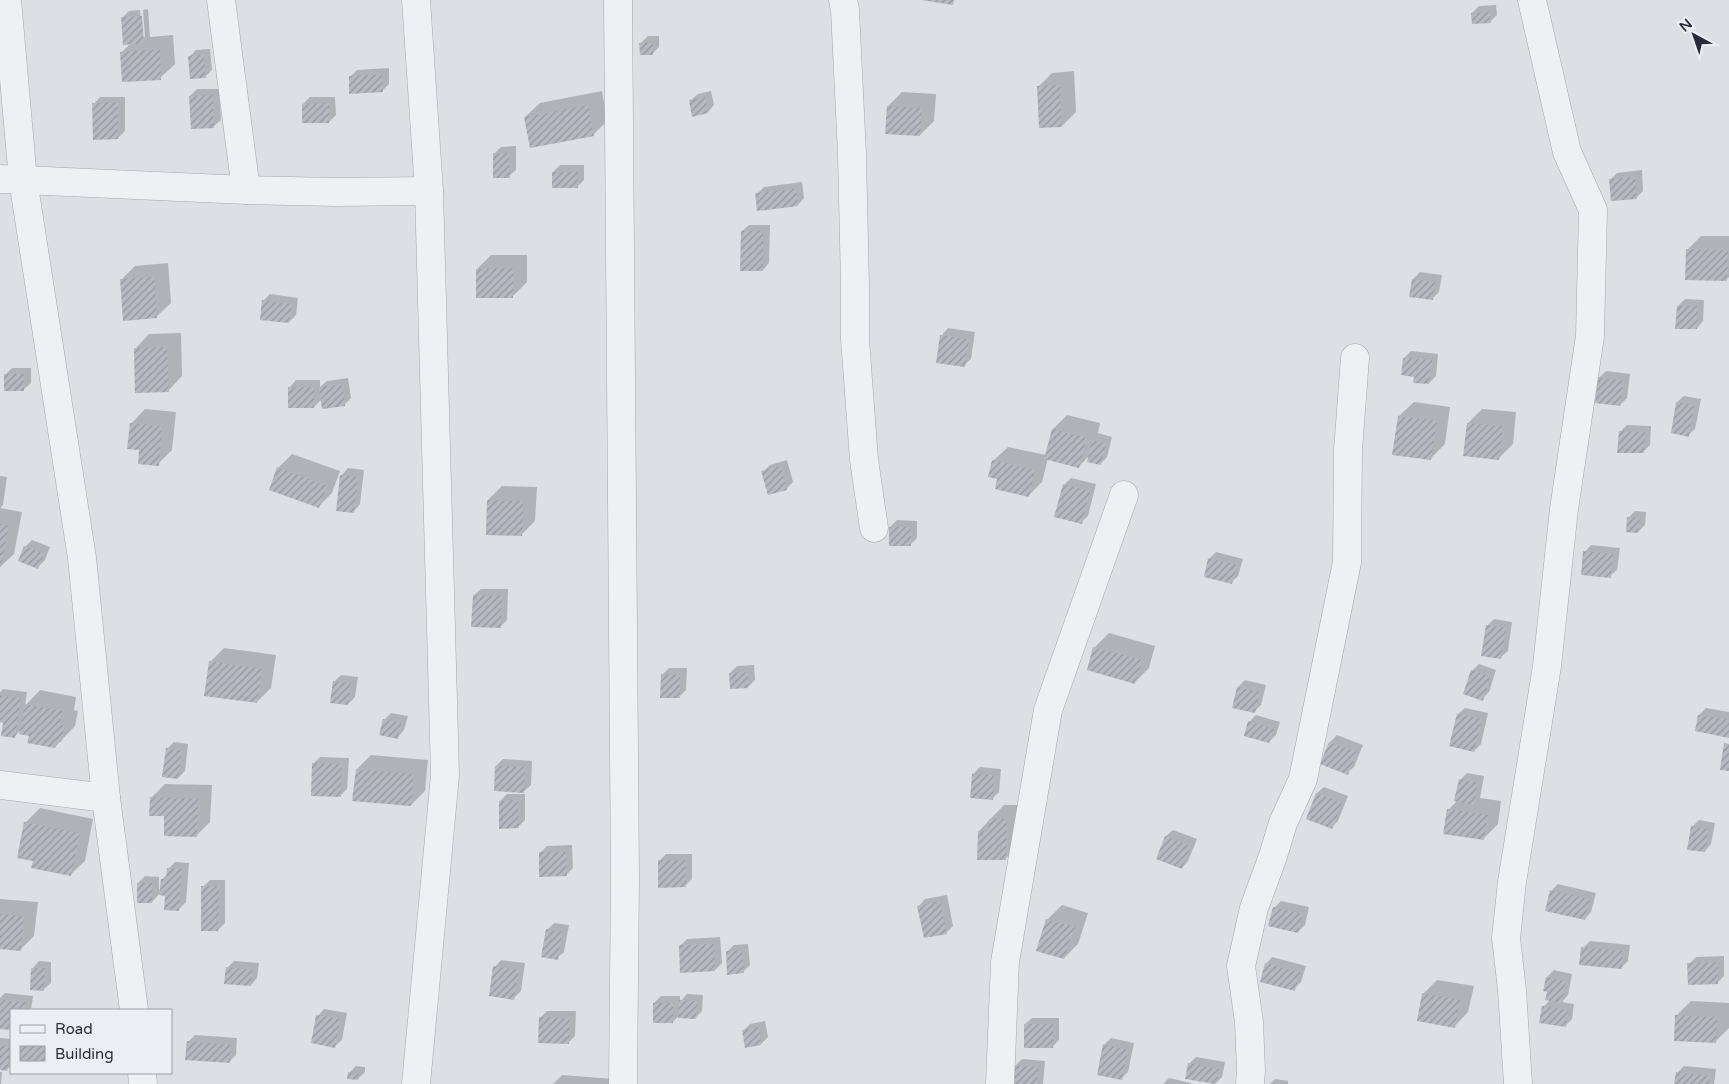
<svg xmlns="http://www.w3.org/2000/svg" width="1729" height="1084" viewBox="0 0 1729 1084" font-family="'Varela Round',sans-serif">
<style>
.shadow{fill:#0003}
.building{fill:url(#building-hatch)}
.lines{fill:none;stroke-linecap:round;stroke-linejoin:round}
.street-casing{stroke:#a3a6ae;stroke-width:29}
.street{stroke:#eff0f4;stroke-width:28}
</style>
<defs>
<pattern id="building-hatch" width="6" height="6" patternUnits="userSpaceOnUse" patternTransform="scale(1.25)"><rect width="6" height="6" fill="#b5b8c1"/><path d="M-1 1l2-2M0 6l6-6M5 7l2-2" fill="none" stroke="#93969e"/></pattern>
</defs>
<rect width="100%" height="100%" fill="#dddfe5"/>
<!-- shadow -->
<g class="shadow">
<polygon points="1496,5 1497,15 1490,22 1472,13 1479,6"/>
<polygon points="148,9 150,37 173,35 175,64 160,78 122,52 131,43 123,17 129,11 140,10 142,37 145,37 143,10"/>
<polygon points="648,36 659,36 659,47 652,54 641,43"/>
<polygon points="210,49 212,70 205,77 189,57 196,50"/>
<polygon points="389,68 389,84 382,91 350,77 357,70"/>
<polygon points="1074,71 1076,112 1062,126 1038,87 1052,73"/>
<polygon points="197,89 219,89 221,120 214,126 190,96"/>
<polygon points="602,91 607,121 593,135 525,117 540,103"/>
<polygon points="711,91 714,105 708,112 691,100 698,94"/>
<polygon points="902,92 936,94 934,121 920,135 888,106"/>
<polygon points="100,97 125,97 125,131 118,138 94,104"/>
<polygon points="310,97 335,97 336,115 329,122 303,104"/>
<polygon points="516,146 516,170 509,176 494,154 501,147"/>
<polygon points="560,165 584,165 584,180 577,187 553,172"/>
<polygon points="1642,170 1643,191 1636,198 1610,180 1617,173"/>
<polygon points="802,182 804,198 798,205 757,194 764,187"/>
<polygon points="749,225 770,225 769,263 763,270 742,231"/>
<polygon points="1701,236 1729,236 1729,277 1726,280 1687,250"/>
<polygon points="491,255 527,255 527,282 513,296 477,269"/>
<polygon points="168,263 171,303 156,317 121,280 135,266"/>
<polygon points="1420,272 1442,275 1439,292 1432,299 1411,296 1413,279"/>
<polygon points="270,294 298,298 296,315 289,322 263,301"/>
<polygon points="1685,299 1704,300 1703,321 1697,328 1678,306"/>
<polygon points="948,328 975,332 971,359 964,365 942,335"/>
<polygon points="181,333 182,376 168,391 135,349 149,334"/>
<polygon points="1411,351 1438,354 1436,376 1429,383 1416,376 1404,358"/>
<polygon points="12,368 31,368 31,383 24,389 5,375"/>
<polygon points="1606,371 1630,374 1627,398 1620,405 1599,378"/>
<polygon points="348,378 351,398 344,405 322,399 314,407 290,387 296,380 320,380 320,387 327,381"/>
<polygon points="1684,396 1701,399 1695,429 1688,435 1677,402"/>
<polygon points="1414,402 1450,407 1445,444 1430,459 1399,416"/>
<polygon points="145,409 176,412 172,450 158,464 140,449 131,424"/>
<polygon points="1482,409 1516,412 1513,444 1498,459 1468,423"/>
<polygon points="1067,415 1100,423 1098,433 1112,437 1107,457 1100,464 1089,456 1079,466 1048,458 1042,482 1028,496 999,478 993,461 1008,447 1046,455 1053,429"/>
<polygon points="1627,425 1651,426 1650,445 1643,452 1620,432"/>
<polygon points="292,454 340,471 332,493 318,507 278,468"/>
<polygon points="787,460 793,482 786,489 763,472 770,465"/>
<polygon points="348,468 364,470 360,504 354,511 342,475"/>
<polygon points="0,476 7,477 3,505 0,508 22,512 14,554 0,567"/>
<polygon points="1071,478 1096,484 1088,516 1081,522 1064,485"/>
<polygon points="502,486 537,487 535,521 521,535 488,500"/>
<polygon points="1635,511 1646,512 1645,525 1638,532 1628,518"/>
<polygon points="897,520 917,521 917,538 910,545 890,527"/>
<polygon points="32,540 50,547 45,560 38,567 25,547"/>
<polygon points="1591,545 1620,548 1617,570 1610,576 1585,552"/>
<polygon points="1216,552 1243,559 1238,576 1231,583 1209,559"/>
<polygon points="481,589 508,589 507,620 500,627 474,595"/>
<polygon points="1494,619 1512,622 1508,651 1501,657 1487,626"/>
<polygon points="1109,633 1155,646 1149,668 1135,682 1088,669 1095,647"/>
<polygon points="224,648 276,655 271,688 257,702 210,662"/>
<polygon points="1479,664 1496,670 1489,692 1482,699 1472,671"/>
<polygon points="754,665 755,680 748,687 730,673 737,666"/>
<polygon points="669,668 687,668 686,690 679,697 662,675"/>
<polygon points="341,675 358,677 355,697 348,704 335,681"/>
<polygon points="1245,680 1266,685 1261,705 1254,712 1238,687"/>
<polygon points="3,689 27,692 25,706 40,690 76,697 74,710 78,711 75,726 55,747 21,730 14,737 4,722 0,721 0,692"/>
<polygon points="1465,708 1488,713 1481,744 1474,751 1458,714"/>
<polygon points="1706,708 1729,712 1729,736 1699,715"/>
<polygon points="391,713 408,716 404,730 398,737 384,720"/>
<polygon points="1256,715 1280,722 1276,735 1269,742 1249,722"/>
<polygon points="1337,735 1363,745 1354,767 1347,773 1330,742"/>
<polygon points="174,742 188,744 185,771 178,778 167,749"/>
<polygon points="371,755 428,760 425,791 411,805 357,769"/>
<polygon points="320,757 349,758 347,789 340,796 313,764"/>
<polygon points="503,759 532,761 531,785 524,791 496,766"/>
<polygon points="980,767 1001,769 999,792 992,799 973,774"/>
<polygon points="1467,773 1484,776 1480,798 1501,801 1498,824 1484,838 1448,810 1458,800 1460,780"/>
<polygon points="165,784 212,785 210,822 196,836 166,815 151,798"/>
<polygon points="1324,787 1348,796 1338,821 1331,828 1308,818 1317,793"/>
<polygon points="507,794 525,794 525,820 518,827 500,801"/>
<polygon points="1004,805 1021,805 1020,845 1005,859 979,831"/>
<polygon points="40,808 93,819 85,861 70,875 35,860 26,822"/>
<polygon points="1699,820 1715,823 1711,844 1705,851 1692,827"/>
<polygon points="1173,830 1197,839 1188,861 1182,868 1157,858 1166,836"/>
<polygon points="572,845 573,868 566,875 540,853 547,846"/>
<polygon points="666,854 692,854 692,879 685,886 659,861"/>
<polygon points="175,862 189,863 186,902 179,909 166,895 159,894 152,902 138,883 145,876 159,877 159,892 161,892 162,879 168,874 168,869"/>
<polygon points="210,880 225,880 225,923 218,930 203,887"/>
<polygon points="1558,884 1596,893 1591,912 1585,919 1551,891"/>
<polygon points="947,895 953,926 946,933 919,906 925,899"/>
<polygon points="0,899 38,902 34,936 20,950 0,948"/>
<polygon points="1281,901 1309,907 1305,925 1298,932 1274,908"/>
<polygon points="1062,905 1088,913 1078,944 1064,958 1047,920"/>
<polygon points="554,923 569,925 564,952 557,958 547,930"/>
<polygon points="720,937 722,963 715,970 680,946 687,939"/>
<polygon points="1590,941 1630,945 1628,961 1621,968 1583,948"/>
<polygon points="748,944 750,965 743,972 727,952 734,945"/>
<polygon points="1724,956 1724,976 1717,983 1689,964 1696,957"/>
<polygon points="1272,957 1306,966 1301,982 1294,989 1266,964"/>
<polygon points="501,960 525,963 521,991 514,998 495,967"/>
<polygon points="39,961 51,962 51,983 44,989 33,968"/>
<polygon points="234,961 259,963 257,978 251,985 227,968"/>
<polygon points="1554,970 1572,974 1568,995 1562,1002 1574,1004 1572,1019 1565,1026 1543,1007 1550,1000 1548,991 1544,990 1547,977"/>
<polygon points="1437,980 1474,986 1468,1012 1454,1027 1423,994"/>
<polygon points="5,993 33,996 31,1010 11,1010 11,1029 0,1027 0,998"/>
<polygon points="687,994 703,995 702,1011 695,1018 680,1014 673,1022 654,1003 661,996 680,996 680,1002"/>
<polygon points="1691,1001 1729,1003 1729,1028 1715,1042 1677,1015"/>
<polygon points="324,1009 347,1013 342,1040 335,1046 318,1016"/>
<polygon points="547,1011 576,1011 575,1036 568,1043 540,1018"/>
<polygon points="1032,1018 1059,1018 1059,1040 1052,1047 1025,1024"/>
<polygon points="765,1021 768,1037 761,1044 743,1031 750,1024"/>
<polygon points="195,1035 237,1038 236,1055 229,1062 188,1042"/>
<polygon points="0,1038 11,1039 11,1065 7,1070 0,1069"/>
<polygon points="1111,1038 1134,1043 1128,1072 1121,1079 1104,1045"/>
<polygon points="1196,1057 1225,1062 1222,1077 1215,1084 1186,1078 1189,1064"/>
<polygon points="1022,1059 1045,1061 1043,1084 1013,1084 1015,1066"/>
<polygon points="356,1066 365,1067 365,1072 358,1079 349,1073"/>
<polygon points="1684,1066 1716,1069 1714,1084 1676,1084 1677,1073"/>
<polygon points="0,1072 2,1072 1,1084 0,1084"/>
<polygon points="562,1075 614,1079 613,1084 553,1084"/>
<polygon points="1169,1078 1191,1083 1191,1084 1163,1084"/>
<polygon points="1275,1079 1288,1081 1288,1084 1270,1084"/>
</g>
<!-- building -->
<g class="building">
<polygon points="921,0 954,0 953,5"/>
<polygon points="1489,12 1491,23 1472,24 1471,13"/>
<polygon points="142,16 144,43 123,45 121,17"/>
<polygon points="639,43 653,43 653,55 640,55"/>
<polygon points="160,49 161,80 122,82 120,52"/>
<polygon points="204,55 206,78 190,79 188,56"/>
<polygon points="382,74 383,92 349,94 349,76"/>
<polygon points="1060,85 1062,127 1039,128 1037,86"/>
<polygon points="213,95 214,128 191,129 189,96"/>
<polygon points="705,97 708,113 692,117 689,100"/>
<polygon points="92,103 118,103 118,139 93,140"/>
<polygon points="329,103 329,123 302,123 302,104"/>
<polygon points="588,105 594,136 530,148 524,117"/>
<polygon points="887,106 922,108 920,136 885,134"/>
<polygon points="493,153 509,153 510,178 493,178"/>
<rect x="552" y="172" width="26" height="16"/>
<polygon points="1635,177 1637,199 1611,201 1609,179"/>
<polygon points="796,189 798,206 757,211 755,193"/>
<polygon points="741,231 763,231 763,271 740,271"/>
<polygon points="1686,249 1728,250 1727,281 1685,280"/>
<polygon points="513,268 513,298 476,298 476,269"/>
<polygon points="154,277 157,318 123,321 120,279"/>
<polygon points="1412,279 1435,282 1433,300 1409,297"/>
<polygon points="262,300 292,304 289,323 260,320"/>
<polygon points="1677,306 1698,306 1697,329 1675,329"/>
<polygon points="940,335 969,339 965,367 936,363"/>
<polygon points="167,347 169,392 135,393 134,348"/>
<polygon points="1403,358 1432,360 1429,384 1413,383 1414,377 1401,375"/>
<rect x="4" y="374" width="20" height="17"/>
<polygon points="1598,377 1624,381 1620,406 1595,403"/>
<polygon points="342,384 345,406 322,409 319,387"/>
<rect x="288" y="387" width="26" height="21"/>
<polygon points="1676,402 1694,405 1689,437 1671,433"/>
<polygon points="1398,416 1437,421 1431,460 1392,455"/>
<polygon points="130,423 162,426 159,466 138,464 139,450 127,449"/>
<polygon points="1467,423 1503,426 1499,460 1463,456"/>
<polygon points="1052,429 1087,438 1079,468 1044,459"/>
<polygon points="1619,431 1645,432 1644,453 1617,453"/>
<polygon points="1092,440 1106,443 1101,465 1087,462"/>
<polygon points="992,460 1035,470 1029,497 995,489 997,479 988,477"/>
<polygon points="781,466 787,490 768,495 761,471"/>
<polygon points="277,467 327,486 319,508 269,490"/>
<polygon points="340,475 358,477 354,513 336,511"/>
<polygon points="1063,484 1090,491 1082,524 1054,517"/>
<polygon points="487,500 523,501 522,536 486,535"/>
<polygon points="1627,517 1640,518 1638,533 1626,532"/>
<polygon points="0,524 9,526 1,565 0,565"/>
<rect x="889" y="527" width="22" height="19"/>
<polygon points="24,546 44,554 38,569 18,561"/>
<polygon points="1583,551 1613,554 1611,578 1581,575"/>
<polygon points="1208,558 1237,565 1232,584 1204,577"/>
<polygon points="473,595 502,596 501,628 471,627"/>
<polygon points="1486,625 1506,628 1501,659 1481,656"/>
<polygon points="1093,647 1142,660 1135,684 1087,670"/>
<polygon points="209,661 262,669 257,703 204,696"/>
<polygon points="1471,670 1490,676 1483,701 1463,694"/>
<polygon points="748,672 748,688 730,689 729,673"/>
<polygon points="661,674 680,675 680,698 660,698"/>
<polygon points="333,681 351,683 348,705 330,703"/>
<polygon points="1237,687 1260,692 1255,713 1232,708"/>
<polygon points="0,696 21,698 15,738 1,736 3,723 0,722"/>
<polygon points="25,704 62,711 60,724 65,725 61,742 57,741 55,748 27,743 29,736 19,734"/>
<polygon points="1457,714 1482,719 1474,752 1449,746"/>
<polygon points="1698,715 1729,720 1729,738 1695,731"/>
<polygon points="383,719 401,723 398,739 379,735"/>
<polygon points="1248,721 1274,729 1269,743 1244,736"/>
<polygon points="1329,742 1357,752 1348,775 1320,764"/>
<polygon points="1724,743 1729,744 1729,771 1720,770"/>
<polygon points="166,748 182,750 178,779 162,777"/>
<polygon points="312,763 342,764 341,797 311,796"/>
<polygon points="495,766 525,767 524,793 494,791"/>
<polygon points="356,769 414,774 411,806 352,801"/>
<polygon points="972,774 994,775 993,800 970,798"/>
<polygon points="1459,779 1478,783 1474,805 1454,801"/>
<polygon points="1316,793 1342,803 1332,829 1306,819"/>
<polygon points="150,797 198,799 197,837 164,836 164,816 149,816"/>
<polygon points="518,800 519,828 499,829 499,801"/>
<polygon points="1447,809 1488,815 1484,840 1443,834"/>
<polygon points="989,819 1007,819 1006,860 977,860 978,831 988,831"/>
<polygon points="24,822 80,833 71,876 31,868 33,861 17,858"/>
<polygon points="1691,826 1708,829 1705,852 1687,850"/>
<polygon points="1165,836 1191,846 1182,869 1156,859"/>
<polygon points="539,852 566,852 567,876 539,877"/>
<polygon points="658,860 686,860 686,887 658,888"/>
<polygon points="167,868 182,869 179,911 164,910 165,896 159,895 161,879 166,879"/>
<polygon points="137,883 153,883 152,903 137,903"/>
<polygon points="201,886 219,886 218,931 201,931"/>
<polygon points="1550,890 1590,899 1585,920 1545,911"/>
<polygon points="940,901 947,934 924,938 917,906"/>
<polygon points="1273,907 1303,914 1298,933 1268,926"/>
<polygon points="0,914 24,916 21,951 0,949"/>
<polygon points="1046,919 1075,927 1064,959 1036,951"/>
<polygon points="546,929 562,932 558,960 541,957"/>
<polygon points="714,944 715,971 680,973 679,945"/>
<polygon points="1581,947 1623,951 1622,969 1579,965"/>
<polygon points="742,950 744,973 727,975 726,951"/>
<polygon points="1718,962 1718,984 1688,985 1687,963"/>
<polygon points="1265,963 1300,972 1295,991 1260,982"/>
<polygon points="493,966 519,970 514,1000 489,996"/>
<polygon points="226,967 253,970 251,986 224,984"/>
<polygon points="31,968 45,968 44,991 30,990"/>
<polygon points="1546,977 1566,981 1562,1003 1545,1000 1547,992 1543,991"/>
<polygon points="1422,993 1460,1000 1455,1028 1417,1021"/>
<polygon points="0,1000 26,1002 25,1010 11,1010 11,1030 0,1029"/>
<polygon points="679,1000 697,1001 696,1019 678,1018"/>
<rect x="653" y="1003" width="20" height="20"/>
<polygon points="1542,1006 1568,1010 1566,1027 1539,1023"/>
<polygon points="316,1015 340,1019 335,1048 311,1043"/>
<polygon points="1675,1015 1717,1017 1716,1043 1674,1041"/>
<polygon points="539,1017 570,1018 569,1044 538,1043"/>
<rect x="1024" y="1024" width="29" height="24"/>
<polygon points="759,1027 761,1045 745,1048 742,1030"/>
<polygon points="187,1041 231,1045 230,1063 185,1060"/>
<polygon points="1103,1044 1128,1050 1122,1080 1097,1075"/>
<polygon points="0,1045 11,1047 7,1071 0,1070"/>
<polygon points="1188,1063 1219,1069 1216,1084 1185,1079"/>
<polygon points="1014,1065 1039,1067 1037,1084 1012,1084"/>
<polygon points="348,1072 359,1074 358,1080 347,1079"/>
<polygon points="1676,1072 1710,1076 1709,1084 1674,1084"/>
</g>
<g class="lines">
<defs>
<g id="street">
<polyline points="7,0 23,180 82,558 106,798 134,1010"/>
<polyline points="221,0 246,190"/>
<polyline points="416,0 429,191 445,775 416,1084"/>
<polyline points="618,0 625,879 623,1084"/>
<polyline points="843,0 845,10 852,154 855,285 855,339 864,460 874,528"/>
<polyline points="0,179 246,190 336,192 429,191"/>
<polyline points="0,785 106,798"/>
<polyline points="142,1073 143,1084"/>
<polyline points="1000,1084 1005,962 1048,710 1124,495"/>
<polyline points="1250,1084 1251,1070 1249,1022 1241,966 1254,908 1273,856 1283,823 1303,779 1347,562 1348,450 1355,358"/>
<polyline points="1518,1084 1512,990 1506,938 1512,882 1547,666 1564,509 1590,336 1593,210 1567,152 1532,0"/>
</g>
</defs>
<!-- street casing -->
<use href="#street" class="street-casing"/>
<!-- street -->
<use href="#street" class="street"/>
</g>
<!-- legend -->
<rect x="10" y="1009" width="162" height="65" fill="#eceef3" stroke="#9ea0a9"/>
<rect x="20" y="1025" width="25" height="8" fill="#eff0f4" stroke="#9ea0a9"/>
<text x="55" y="1034" font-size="15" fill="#282c3a">Road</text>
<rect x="20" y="1046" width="25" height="15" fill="url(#building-hatch)" stroke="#9ea0a9"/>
<text x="55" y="1059" font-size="15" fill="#282c3a">Building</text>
<!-- north arrow -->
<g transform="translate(1694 35) rotate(320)" stroke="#eceef3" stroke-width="4" paint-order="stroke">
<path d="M0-4L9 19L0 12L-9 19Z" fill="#282c3a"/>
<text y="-8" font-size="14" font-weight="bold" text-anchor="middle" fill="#282c3a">N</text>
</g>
</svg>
